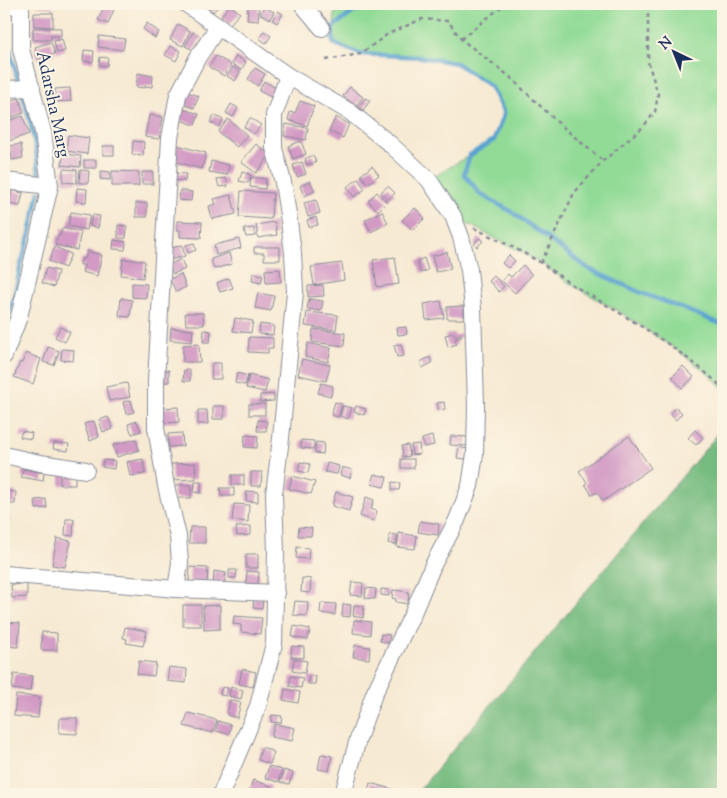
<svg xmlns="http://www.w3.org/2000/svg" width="727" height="798" viewBox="0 0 727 798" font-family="'Sorts Mill Goudy',serif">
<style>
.green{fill:#92db96;stroke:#56857a}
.forest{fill:#75bb7f;stroke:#48756e}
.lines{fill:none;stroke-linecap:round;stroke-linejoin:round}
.stream{stroke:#58a2d0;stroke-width:4.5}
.building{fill:#d29ac4}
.minor-casing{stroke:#898c98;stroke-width:18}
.path{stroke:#898c98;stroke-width:2.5;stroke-dasharray:4 4;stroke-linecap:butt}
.minor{stroke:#fff;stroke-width:16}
.labels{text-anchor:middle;stroke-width:4;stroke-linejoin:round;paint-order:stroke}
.street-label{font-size:18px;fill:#1b2f5e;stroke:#fcf5e5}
</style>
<rect width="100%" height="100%" fill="#fcf5e5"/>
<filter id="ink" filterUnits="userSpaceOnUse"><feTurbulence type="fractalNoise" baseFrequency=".02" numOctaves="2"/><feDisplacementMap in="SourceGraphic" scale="10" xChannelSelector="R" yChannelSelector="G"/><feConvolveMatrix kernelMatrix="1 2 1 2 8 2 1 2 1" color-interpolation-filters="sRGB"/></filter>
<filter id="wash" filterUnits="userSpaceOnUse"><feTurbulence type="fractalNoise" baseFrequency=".0096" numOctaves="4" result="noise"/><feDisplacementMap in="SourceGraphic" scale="20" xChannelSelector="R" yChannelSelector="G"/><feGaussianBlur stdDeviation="1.12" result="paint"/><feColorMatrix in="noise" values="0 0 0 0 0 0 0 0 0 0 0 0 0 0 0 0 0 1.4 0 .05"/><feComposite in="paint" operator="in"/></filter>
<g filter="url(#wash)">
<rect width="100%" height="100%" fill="#f7ead3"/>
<!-- green -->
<polygon class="green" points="342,4 723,4 723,388 704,370 677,350 623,314 567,282 541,263 453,216 429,180 494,140 504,113 490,86 456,63 421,57 360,54 333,43 335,10"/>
<!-- forest -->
<polygon class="forest" points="723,428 723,794 416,794"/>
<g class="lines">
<!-- stream -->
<g class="stream">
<polyline points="380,4 355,11 333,27 333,43 360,54 421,57 456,63 490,86 504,113 494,140 470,155 464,174 480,194 512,212 589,269 639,292 684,309 723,325"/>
<polyline points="9,14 8,39 12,58 19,84"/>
<path d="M22 93C31 122 38 149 39 179"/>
<polyline points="4,330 14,297 21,264 30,234 39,192"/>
</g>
</g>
<g id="blocks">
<!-- building -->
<g class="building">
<polygon points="37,4 52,4 52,7 37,6"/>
<polygon points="105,4 115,7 108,24 98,20"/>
<polygon points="204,4 221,4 213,12"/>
<polygon points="230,5 240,13 230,24 221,16"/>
<polygon points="248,6 259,7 258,21 247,20"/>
<polygon points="264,7 274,12 270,19 260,14"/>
<polygon points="278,11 283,14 277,23 272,20"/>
<polygon points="34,13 53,13 53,27 34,26"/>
<polygon points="147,23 159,32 155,38 143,29"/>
<polygon points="178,24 190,31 183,46 170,40"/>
<polygon points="33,28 61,28 61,36 51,36 51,40 33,40"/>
<polygon points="264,31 271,36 266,43 259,38"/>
<polygon points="193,32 201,37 194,50 185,46"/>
<polygon points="99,36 125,39 123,50 98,47"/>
<polygon points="62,39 65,51 57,53 54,41"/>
<polygon points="51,42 55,54 38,59 35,47"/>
<polygon points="170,46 181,51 176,61 165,55"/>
<polygon points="84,50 94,51 93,62 83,61"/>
<polygon points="216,56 231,65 224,76 209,67"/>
<polygon points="236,56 246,62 241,70 232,64"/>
<polygon points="100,57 108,58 107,66 99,65"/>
<polygon points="233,67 240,72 235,81 227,76"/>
<polygon points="255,68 265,74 258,86 248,79"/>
<polygon points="138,73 153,76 152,87 145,86 145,88 136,87"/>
<polygon points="264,81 276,88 271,97 259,91"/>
<polygon points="350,87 363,97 356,106 343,96"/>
<polygon points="70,88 71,101 56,102 55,89"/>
<polygon points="184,91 199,96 194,108 179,103"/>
<polygon points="19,98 24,113 4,120 4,103"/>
<polygon points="365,98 370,101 363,110 358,107"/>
<polygon points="300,101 314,106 307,126 288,120 290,112 295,113"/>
<polygon points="231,104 238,108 233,117 226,113"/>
<polygon points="183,109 199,114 195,125 180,120"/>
<polygon points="149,115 163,117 159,139 145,137"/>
<polygon points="214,115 223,120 219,127 210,122"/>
<polygon points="23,116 29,134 6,142 4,136 4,122"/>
<polygon points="336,117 349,124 343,138 329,131"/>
<polygon points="250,118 261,125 254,134 244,127"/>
<polygon points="228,119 247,135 237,147 218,132"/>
<polygon points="286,124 308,128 306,140 284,136"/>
<polygon points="68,135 89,138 87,154 66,151"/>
<polygon points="133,141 144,142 143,156 132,155"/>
<polygon points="301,141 306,154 293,159 288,146"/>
<polygon points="21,144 23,158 12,160 10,146"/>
<polygon points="256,144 270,155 256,173 241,162"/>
<polygon points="177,145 206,153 202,169 176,162 178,159 173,158"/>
<rect x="103" y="146" width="11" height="9"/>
<polygon points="63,154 81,156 80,167 62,165"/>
<polygon points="313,155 316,162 307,165 305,159"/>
<rect x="84" y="160" width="12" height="8"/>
<polygon points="211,161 229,165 227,175 209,172"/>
<polygon points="302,162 306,174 297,177 293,165"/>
<polygon points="372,166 379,175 368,184 361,175"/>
<polygon points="63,169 77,170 77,183 63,182"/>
<polygon points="80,170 89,171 88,183 79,183"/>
<polygon points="101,171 110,172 110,180 100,179"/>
<polygon points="112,171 139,172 139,186 112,186"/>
<rect x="142" y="172" width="11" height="12"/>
<polygon points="242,172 251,175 248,183 239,181"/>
<polygon points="173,173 186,174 185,181 172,180"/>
<polygon points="251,177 266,179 265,189 250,187"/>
<polygon points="226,178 228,186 219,187 217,179"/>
<polygon points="358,179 365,189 354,197 347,187"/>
<polygon points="310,181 315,191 304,196 300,186"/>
<polygon points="388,186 395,193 388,200 381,192"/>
<polygon points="77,188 87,189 86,202 76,201"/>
<polygon points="12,190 23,193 20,206 9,204"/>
<polygon points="180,190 192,192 191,201 179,200"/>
<polygon points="241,191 273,193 271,219 239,217"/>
<polygon points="377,192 387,202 378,211 368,201"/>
<polygon points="231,195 236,214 212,219 209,206 216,204 214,199"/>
<polygon points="316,200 320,213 308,217 304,203"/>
<rect x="136" y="203" width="11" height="14"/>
<polygon points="415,208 425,218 413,230 402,220"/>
<polygon points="382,211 388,223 371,232 365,220"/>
<polygon points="71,212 90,215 87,230 68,226"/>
<polygon points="92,215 100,216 98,228 90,226"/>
<polygon points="316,217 318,225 309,227 307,220"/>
<polygon points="177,221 202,222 201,238 180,237 180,230 177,230"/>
<polygon points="275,222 277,235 258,238 256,225"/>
<polygon points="118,225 127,226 126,238 118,238"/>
<polygon points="62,228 81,232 77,250 55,245 58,235 60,236"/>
<polygon points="254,228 255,236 246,237 244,229"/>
<polygon points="479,238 483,241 477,247 474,244"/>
<polygon points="239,239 241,248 216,255 214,245"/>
<polygon points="114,240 126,242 125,250 113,249"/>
<polygon points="194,243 196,250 188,253 186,245"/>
<polygon points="182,245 185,256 170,260 168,249"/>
<polygon points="55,247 71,254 65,268 49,261"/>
<polygon points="254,247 280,247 280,260 264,260 264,253 254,253"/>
<polygon points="87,251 102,255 97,276 82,272 84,265 80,265 82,258 85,259"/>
<polygon points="447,252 451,269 436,272 432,256"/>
<polygon points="229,253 232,264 214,269 211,259"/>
<polygon points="509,255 515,261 508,268 502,263"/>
<polygon points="395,257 399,284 377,287 373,260"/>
<polygon points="424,258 428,270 421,273 417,261"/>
<polygon points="123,259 145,261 143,278 121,275"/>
<polygon points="181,259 185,269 173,274 169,265"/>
<polygon points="342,263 344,280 314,285 311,267"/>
<polygon points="523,265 532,275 515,293 502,281 508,274 511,277"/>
<polygon points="46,268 58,271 54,287 42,283"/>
<polygon points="280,269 281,282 266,283 265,270"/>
<polygon points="253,273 263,275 261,283 252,281"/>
<polygon points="181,274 186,287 176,292 170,279"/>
<polygon points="494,276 504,286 499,292 489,281"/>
<polygon points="229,278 233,288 220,292 217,283"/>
<polygon points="132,283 147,284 146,298 132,297"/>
<polygon points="323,285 324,296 308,297 308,286"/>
<polygon points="258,293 274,296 271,311 255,308"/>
<polygon points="121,298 132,300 130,317 119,316"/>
<polygon points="309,299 323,301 321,311 307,309"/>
<polygon points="441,301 444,318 426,320 424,304"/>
<polygon points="464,306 464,319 447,319 447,307"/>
<polygon points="307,312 338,315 336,330 305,326"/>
<polygon points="185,313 203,313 204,325 186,325"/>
<polygon points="235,318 253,321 251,333 233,331"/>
<polygon points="260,324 274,326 273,335 259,334"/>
<polygon points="60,327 70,332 65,342 55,337"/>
<polygon points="406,327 407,334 398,335 397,328"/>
<polygon points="171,328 193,330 192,342 170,340"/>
<polygon points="313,329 345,333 344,346 312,342"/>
<polygon points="204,330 211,331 210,342 203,342"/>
<polygon points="454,333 454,336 461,334 462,337 455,339 457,344 448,347 445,335"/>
<polygon points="249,337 273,338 273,348 268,348 268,353 248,352"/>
<polygon points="308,343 331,348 328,362 305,357"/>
<polygon points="199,344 200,362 183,362 183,345"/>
<polygon points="401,344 404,356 397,357 394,345"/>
<polygon points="48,347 59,351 54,365 43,362"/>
<polygon points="62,349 74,350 73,361 61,360"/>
<polygon points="26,353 41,359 33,384 14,377 20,362 22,363"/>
<polygon points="430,357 432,363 422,368 420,362"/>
<polygon points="302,359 330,365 326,381 298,375"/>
<polygon points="212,363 221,363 221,379 211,379"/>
<polygon points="683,366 694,377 682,388 672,377"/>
<polygon points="169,370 169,382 159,382 158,371"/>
<polygon points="184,370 190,370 190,381 183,381"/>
<polygon points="237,373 248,376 245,385 235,383"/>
<polygon points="249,375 268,380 265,392 246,388"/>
<polygon points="127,383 130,397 109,401 106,387"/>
<polygon points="321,383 333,386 331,396 318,393"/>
<polygon points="274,394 274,401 260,402 260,395"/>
<polygon points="131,400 134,412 126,414 123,402"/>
<polygon points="335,402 342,404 338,417 331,415"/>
<polygon points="444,402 445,409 439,411 437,403"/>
<rect x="249" y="404" width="16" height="11"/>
<rect x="213" y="406" width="11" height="13"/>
<polygon points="343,406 352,408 348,419 340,416"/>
<polygon points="356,406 366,409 364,415 354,412"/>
<polygon points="178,407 179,422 162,423 162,408"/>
<polygon points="676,407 682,413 676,420 670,414"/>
<polygon points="198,410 207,410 208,424 198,424"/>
<polygon points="108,417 113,429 103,432 99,420"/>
<polygon points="258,420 267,421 266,431 257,431"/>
<polygon points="94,421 99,437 90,441 84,424"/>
<polygon points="137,421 141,431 132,434 128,424"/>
<polygon points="695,430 703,438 696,445 688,438"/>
<polygon points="22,431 32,433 31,439 20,437"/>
<polygon points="182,433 183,446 169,447 168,434"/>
<polygon points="245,435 258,436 257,448 244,447"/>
<polygon points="432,436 434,445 424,447 422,439"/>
<polygon points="451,436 468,437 467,446 450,445"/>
<polygon points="629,436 651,468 603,501 597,492 592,495 585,484 587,482 579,471"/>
<polygon points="136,439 139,450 117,457 113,445"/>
<polygon points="301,440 314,441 314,449 301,448"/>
<polygon points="316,442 324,443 323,454 315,453"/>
<polygon points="54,443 69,444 68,451 53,449"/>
<polygon points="419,444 420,454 412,455 411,445"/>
<polygon points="408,445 410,456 403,457 402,446"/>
<polygon points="459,447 467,449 466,459 457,458"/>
<polygon points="143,459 145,474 130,476 127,462"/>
<rect x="401" y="459" width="13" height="9"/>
<polygon points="103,460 115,461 114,469 102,467"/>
<polygon points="300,462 310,464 308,473 298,471"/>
<polygon points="195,463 196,479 172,480 171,464"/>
<polygon points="327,463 339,466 337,474 325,472"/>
<polygon points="342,467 352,470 350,478 340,475"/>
<polygon points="23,469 44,473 43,481 21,477"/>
<polygon points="251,472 262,472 261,486 251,486"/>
<polygon points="374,474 387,477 384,487 371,484"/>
<polygon points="60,475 75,476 75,485 60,485"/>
<rect x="232" y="475" width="12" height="10"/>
<polygon points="292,476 315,482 311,494 289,489"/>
<polygon points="195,482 201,482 201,493 194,492"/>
<polygon points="392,482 400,483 399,490 392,490"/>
<rect x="174" y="485" width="17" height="13"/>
<polygon points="220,488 234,488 234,496 221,496"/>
<polygon points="4,491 16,492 15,504 4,504"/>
<polygon points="247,491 258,492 258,502 246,501"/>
<polygon points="336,492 353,497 349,511 332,506"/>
<polygon points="366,497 374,500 371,509 377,511 374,521 360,516"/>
<polygon points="46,499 47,508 36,509 35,500"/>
<polygon points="234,504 249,505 248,522 232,520"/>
<polygon points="4,517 10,517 8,534 4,533"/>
<polygon points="66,519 74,519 73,536 65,535"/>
<polygon points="420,521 439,524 438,535 418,532"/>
<polygon points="251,526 251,535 237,536 236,527"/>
<polygon points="190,527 205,527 205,543 189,543"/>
<polygon points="299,527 312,528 311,536 298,536"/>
<polygon points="399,533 417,536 415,549 397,547"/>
<polygon points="390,534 397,535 396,545 388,543"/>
<polygon points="57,538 71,541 65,567 52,565"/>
<polygon points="297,547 309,548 308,559 296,558"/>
<rect x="246" y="554" width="12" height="14"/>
<polygon points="190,567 208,568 207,584 189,582"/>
<polygon points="229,570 237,570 236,578 229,578"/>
<polygon points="214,571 226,573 224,587 213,586"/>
<polygon points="247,571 259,572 258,584 246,584"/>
<polygon points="302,578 311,579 310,593 301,592"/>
<polygon points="352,582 363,583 362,596 350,595"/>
<polygon points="27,584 27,597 12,598 11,585"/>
<polygon points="366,588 376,589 375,599 365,598"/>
<polygon points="381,589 389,590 389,596 381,595"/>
<polygon points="393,590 409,592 408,604 396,602 396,599 392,598"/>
<polygon points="254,597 263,598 262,609 253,608"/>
<polygon points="295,601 308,602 307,616 293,615"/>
<polygon points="321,603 336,604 335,615 320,613"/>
<polygon points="343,604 351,605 350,617 342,616"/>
<rect x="183" y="605" width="18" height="21"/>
<polygon points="220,605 220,629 204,630 203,606"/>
<polygon points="354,605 364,606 363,618 353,616"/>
<polygon points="234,616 262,618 260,634 241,632 241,625 233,624"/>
<polygon points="354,620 371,622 370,635 353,633"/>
<polygon points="4,622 20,623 18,647 4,646"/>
<polygon points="294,626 310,629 308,640 292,637"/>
<polygon points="125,627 147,631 143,646 126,643 127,639 123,638"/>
<polygon points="42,632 57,633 57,650 41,650"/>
<polygon points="381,634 390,635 388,643 380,641"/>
<polygon points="355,645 370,647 369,659 353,657"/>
<polygon points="292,646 304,647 304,658 291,657"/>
<polygon points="294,659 307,661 305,673 292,671"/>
<polygon points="139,661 156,663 154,676 137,674"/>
<polygon points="169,667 187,669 186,683 167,681"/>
<polygon points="242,669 256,672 253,687 239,684"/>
<polygon points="14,674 32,676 30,691 12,689"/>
<polygon points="291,676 303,678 301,688 289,686"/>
<polygon points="309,676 316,677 315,684 308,684"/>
<polygon points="222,687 228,688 226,696 220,695"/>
<polygon points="231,687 243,690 241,699 229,696"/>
<polygon points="285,689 300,692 298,703 283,700"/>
<polygon points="16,695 40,697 38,718 14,716"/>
<polygon points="230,700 241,703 237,718 227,715"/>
<polygon points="188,713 217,720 213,733 184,726"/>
<polygon points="272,715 282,716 281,723 271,722"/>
<polygon points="60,718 77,718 77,734 59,733"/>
<polygon points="218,721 231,725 229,734 216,731"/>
<polygon points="275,724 295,728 292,741 271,737"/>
<polygon points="262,747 274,752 270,764 258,760"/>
<polygon points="321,754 332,756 329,771 318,769"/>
<polygon points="269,766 282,770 278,782 265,778"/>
<polygon points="284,770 293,773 289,784 280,782"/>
<polygon points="253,780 271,786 268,794 248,794"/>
<polygon points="370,783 399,791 398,794 367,794"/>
</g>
</g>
</g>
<g filter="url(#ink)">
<use href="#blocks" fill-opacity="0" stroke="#898c98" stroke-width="1"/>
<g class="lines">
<defs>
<g id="minor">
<polyline points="4,4 20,7"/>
<polyline points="186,4 288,76 274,115 274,148 283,182 289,221 293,253 295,292 281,438 274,494 276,552 274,644 258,706 221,794"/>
<polyline points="302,4 322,28"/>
<polyline points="288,76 350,112 390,144 429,180 453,216 461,237 469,270 473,309 476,405 475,454 470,486 457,520 433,565 413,613 374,694 358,739 343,794"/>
<polyline points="4,89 32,88"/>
<polyline points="4,181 50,186"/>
<polyline points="4,356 19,317 50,186 43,132 21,49 21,4"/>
<polyline points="4,455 40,463 86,470"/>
<polyline points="4,574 176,589 276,593"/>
<polyline points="176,589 180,563 178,536 166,486 156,428 156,381 170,138 178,95 198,57 218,27"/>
</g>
</defs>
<!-- minor casing -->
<use href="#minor" class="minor-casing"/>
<!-- path -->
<g class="path">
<polyline points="461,39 505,4"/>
<polyline points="326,60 360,54 388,34 422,19 448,21 461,39 510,77 556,121 603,161"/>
<path d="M474 228C496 239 520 250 541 263 553 271 564 280 576 287 627 317 679 347 723 388"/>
<polyline points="541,263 574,193 603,161 643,127 655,112 658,94 648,62 648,4"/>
</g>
<!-- minor -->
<use href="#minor" class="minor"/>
</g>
</g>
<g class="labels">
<!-- street labels -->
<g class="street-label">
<text transform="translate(54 104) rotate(78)" y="6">Adarsha Marg</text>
</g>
</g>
<!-- margin -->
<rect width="727" height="798" fill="none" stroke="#fcf5e5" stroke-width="20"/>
<!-- north arrow -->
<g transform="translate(674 52) rotate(317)" stroke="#fcf5e5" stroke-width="4" paint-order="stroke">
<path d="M0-4L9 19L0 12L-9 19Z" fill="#1b2f5e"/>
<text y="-8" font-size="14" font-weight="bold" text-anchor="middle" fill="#1b2f5e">N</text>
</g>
</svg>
